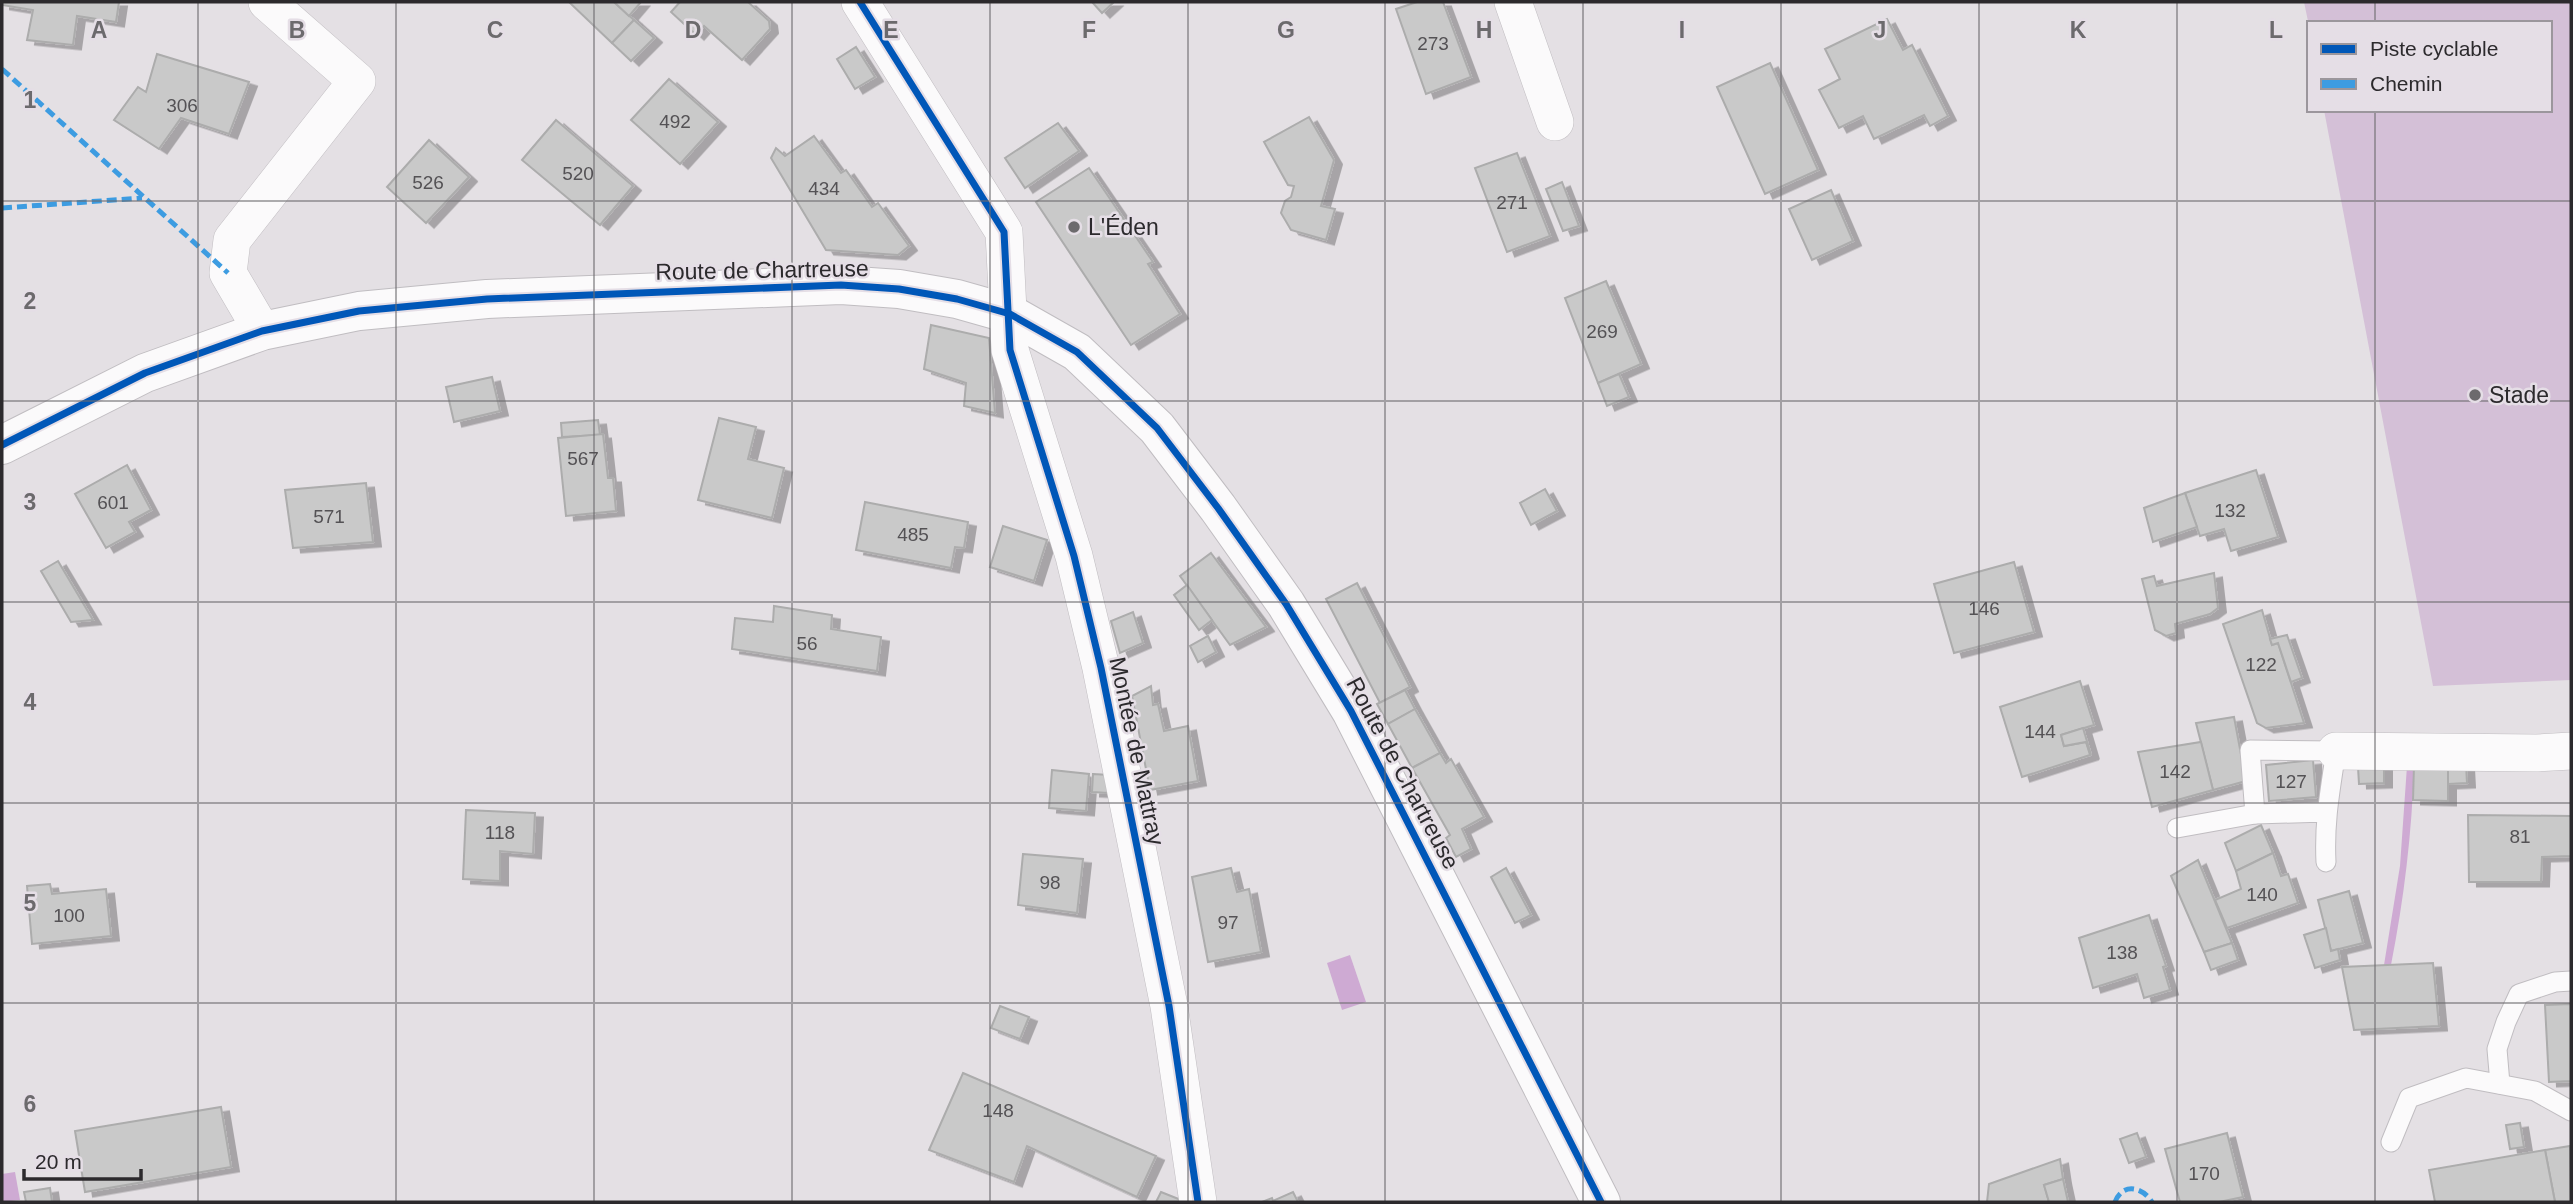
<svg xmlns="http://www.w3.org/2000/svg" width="2573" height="1204" viewBox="0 0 2573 1204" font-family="Helvetica,sans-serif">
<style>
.green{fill:#d4c0d7}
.water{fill:#ceaad3}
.building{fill:#c9c9c9;stroke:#acacac;stroke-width:2;filter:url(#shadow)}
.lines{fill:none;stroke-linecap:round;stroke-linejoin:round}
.service-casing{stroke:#c0bdc1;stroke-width:21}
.minor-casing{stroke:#c0bdc1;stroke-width:38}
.primary-casing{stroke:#c0bdc1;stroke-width:40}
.service{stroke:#fbfafb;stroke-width:19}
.minor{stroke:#fbfafb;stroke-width:37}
.primary{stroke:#fbfafb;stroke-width:38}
.quiet{stroke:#3d9ce1;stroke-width:5;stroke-dasharray:10 5;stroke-linecap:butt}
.cycleway-casing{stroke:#e5dee6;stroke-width:11}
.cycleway{stroke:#0057b8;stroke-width:7}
.grid{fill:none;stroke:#6c6a6d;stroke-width:2;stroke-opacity:0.55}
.poi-dot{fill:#6c6a6d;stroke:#e5dee6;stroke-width:2.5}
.labels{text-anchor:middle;stroke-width:5;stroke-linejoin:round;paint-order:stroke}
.number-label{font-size:19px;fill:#545255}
.poi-label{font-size:23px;fill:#2c2a2d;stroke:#e5dee6;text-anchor:start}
.street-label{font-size:23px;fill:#2c2a2d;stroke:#e5dee6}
.grid-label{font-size:23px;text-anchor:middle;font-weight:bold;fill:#6c6a6d;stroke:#e5dee6;stroke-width:5;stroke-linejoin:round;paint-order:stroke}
</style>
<defs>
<filter id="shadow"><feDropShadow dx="8" dy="4.5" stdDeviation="0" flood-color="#0004"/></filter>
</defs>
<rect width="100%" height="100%" fill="#e4e0e4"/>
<!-- green -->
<polygon class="green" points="2304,2 2571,2 2571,680 2433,686 2324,110 2550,110 2550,23 2309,23 2309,26"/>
<!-- water -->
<g class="water">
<path d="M2414 765C2412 833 2404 899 2391 965H2384L2400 866 2407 766Z"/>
<polygon points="1350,955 1366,1002 1342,1010 1327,963"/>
<polygon points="15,1172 20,1200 2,1202 2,1174"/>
</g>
<!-- building -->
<g class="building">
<polygon points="2,2 119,2 116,22 77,16 73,45 27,40 33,10 2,5"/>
<polygon points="571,2 614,2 634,20 612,43 570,3"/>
<polygon points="614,2 641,2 629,16"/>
<polygon points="680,2 748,2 769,21 770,29 742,60 704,26 696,35 671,12"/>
<polygon points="1092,2 1114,2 1102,13"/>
<polygon points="1417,2 1443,2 1471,77 1426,94 1396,9"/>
<polygon points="1887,19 1903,50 1912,45 1948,116 1930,126 1924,115 1874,139 1863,116 1839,128 1819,90 1840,79 1825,49"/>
<polygon points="634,20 654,38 631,61 612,43"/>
<polygon points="856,47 875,77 855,89 837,59"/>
<polygon points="157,54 249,82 229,134 181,118 159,149 114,120 138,87 146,92"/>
<polygon points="1770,63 1818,170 1765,194 1717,87"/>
<polygon points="669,79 718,122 680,164 631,120"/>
<polygon points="1309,117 1334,160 1321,206 1335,209 1326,240 1291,230 1281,213 1285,201 1291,197 1294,186 1288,185 1264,142"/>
<polygon points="556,120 633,186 600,225 522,160"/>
<polygon points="1058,123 1079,151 1025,188 1005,158"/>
<polygon points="814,136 841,173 846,170 872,207 878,203 909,246 898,255 826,250 771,158 776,148 785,156"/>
<polygon points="429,140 469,177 426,223 387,187"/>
<polygon points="1517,153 1550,236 1507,252 1475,168"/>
<polygon points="1089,168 1153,262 1148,264 1180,314 1131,345 1036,202"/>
<polygon points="1562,182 1579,226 1563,231 1546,189"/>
<polygon points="1831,190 1853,241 1812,260 1789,209"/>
<polygon points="1606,281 1641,364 1598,383 1565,298"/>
<polygon points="931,325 989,338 995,413 964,406 966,383 924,369"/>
<polygon points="1619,374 1629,397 1607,406 1598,383"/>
<polygon points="492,377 500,411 454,422 446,387"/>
<polygon points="719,418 756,427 748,459 784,468 772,518 698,500"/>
<polygon points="598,420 600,435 562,437 561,423"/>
<polygon points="603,434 608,478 613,478 616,511 566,516 558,438"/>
<polygon points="127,465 151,510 129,522 135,532 106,548 75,494"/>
<polygon points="2256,470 2278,537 2231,551 2224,529 2200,536 2185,493"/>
<polygon points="366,483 373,542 293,548 285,490"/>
<polygon points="1545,489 1557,511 1531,525 1520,503"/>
<polygon points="2185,493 2197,527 2153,542 2144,508"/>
<polygon points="865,502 968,522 964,548 955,547 951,568 856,550"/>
<polygon points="1003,526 1047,540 1034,581 990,567"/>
<polygon points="1211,553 1266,627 1230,645 1180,576"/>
<polygon points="58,561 93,620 71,622 41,571"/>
<polygon points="2014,562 2034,632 1954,653 1934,584"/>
<polygon points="2214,573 2218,608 2210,614 2175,624 2176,633 2166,636 2155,630 2142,579 2154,576 2157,586"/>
<polygon points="1357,583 1410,687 1380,703 1326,599"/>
<polygon points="1187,585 1212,620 1199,630 1174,595"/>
<polygon points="774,606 832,615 831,629 881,637 877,671 732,649 735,618 773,622"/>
<polygon points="2262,610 2272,645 2278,643 2304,723 2266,728 2257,723 2223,624"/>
<polygon points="1133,612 1143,643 1120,653 1111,621"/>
<polygon points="2287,635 2302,678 2291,682 2278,643 2272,645 2270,639"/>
<polygon points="1208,636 1216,652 1198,662 1190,646"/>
<polygon points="2080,681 2094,725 2061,735 2064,746 2086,742 2090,755 2022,777 2000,707"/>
<polygon points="1151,686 1153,705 1158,704 1164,731 1188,726 1198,781 1150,790 1132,696"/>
<polygon points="1405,690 1415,709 1388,724 1377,704"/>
<polygon points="1415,709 1440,753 1412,768 1388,724"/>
<polygon points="2234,717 2246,781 2213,790 2196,723"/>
<polygon points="2083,728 2091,755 2086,742 2064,746 2061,735"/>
<polygon points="2201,742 2213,790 2152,807 2138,752"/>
<polygon points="1440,753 1446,763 1451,759 1484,817 1462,829 1471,849 1456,857 1446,838 1450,835 1412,768"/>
<polygon points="2313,760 2316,797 2269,801 2266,765"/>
<polygon points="2466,764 2467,783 2448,784 2448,765"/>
<polygon points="2414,765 2448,765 2448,801 2413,800"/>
<polygon points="2384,766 2384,783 2359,784 2358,767"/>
<polygon points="1052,770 1089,774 1086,811 1049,808"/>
<polygon points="1093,774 1109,775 1109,793 1092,792"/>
<polygon points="466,810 535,813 533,854 500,851 500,881 463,879"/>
<polygon points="2468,815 2571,816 2571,856 2542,857 2541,882 2469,882"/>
<polygon points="2261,825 2273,853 2236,871 2225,843"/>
<polygon points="2273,853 2281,876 2288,874 2298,903 2227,928 2215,900 2241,889 2236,871"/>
<polygon points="1023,854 1083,859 1077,913 1018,905"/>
<polygon points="2198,860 2232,943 2204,952 2171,876"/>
<polygon points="1231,868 1237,892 1249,889 1261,952 1208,962 1192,877"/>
<polygon points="1506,868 1531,915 1515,923 1491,877"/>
<polygon points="50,884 52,894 106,889 111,936 32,944 27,886"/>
<polygon points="2349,891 2363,943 2331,951 2318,900"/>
<polygon points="2149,915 2166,966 2163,967 2170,990 2144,998 2137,974 2093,988 2079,938"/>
<polygon points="2326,928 2331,951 2338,949 2340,960 2315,968 2304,935"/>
<polygon points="2232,943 2238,960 2211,970 2204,952"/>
<polygon points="2433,963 2439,1026 2354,1030 2342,967"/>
<polygon points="2571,1004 2571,1081 2549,1082 2545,1005"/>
<polygon points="1000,1006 1029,1017 1020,1039 991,1028"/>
<polygon points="963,1073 1156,1156 1137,1197 1027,1146 1014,1182 929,1150"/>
<polygon points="221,1107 231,1167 85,1192 75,1131"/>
<polygon points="2520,1123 2524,1147 2510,1149 2506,1125"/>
<polygon points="2137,1133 2146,1157 2129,1163 2120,1139"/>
<polygon points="2227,1133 2243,1197 2219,1202 2180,1202 2165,1149"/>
<polygon points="2570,1146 2571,1202 2555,1202 2545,1150"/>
<polygon points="2545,1150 2555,1202 2435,1202 2429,1170"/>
<polygon points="2060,1159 2063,1179 2044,1185 2049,1202 1987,1202 1989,1184"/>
<polygon points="2063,1179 2068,1202 2049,1202 2044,1185"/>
<polygon points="50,1188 52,1202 26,1202 24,1192"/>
<polygon points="1161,1192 1186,1202 1156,1202"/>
<polygon points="1293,1192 1298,1202 1262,1202 1272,1198 1273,1201"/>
</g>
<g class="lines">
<defs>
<g id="service">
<polyline points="2177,828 2255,814"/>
<path d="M2326 862C2324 822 2330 791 2336 751L2250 750 2255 814 2326 812"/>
<polyline points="2500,1084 2497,1049 2506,1022 2519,994 2555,982 2571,981"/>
<polyline points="2391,1142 2409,1098 2466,1078 2535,1091 2571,1111"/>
</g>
<g id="minor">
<polyline points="860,2 1004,232 1010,350 1074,556 1101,668 1169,1006 1198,1202"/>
<polyline points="1513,2 1555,122"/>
<polyline points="262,331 228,273 232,240 357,81 267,2"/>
<polyline points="2336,751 2537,753 2571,751"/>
</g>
<polyline id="primary" points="2,445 145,373 262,331 359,311 487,299 841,285 899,289 957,299 1010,314 1077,352 1157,428 1218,508 1286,604 1351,711 1601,1202"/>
</defs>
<!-- service casing -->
<use href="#service" class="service-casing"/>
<!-- minor casing -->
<use href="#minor" class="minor-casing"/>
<!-- primary casing -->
<use href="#primary" class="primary-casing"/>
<!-- service -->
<use href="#service" class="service"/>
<!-- minor -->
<use href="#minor" class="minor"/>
<!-- primary -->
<use href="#primary" class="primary"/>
<!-- quiet -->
<g class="quiet">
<polyline points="2,69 228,273"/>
<polyline points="2,208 142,198"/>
<path d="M2115 1202C2122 1183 2142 1186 2152 1202"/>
</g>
<defs>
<g id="cycleway">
<polyline points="860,2 1004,232 1010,350 1074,556 1101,668 1169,1006 1198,1202"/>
<polyline points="2,445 145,373 262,331 359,311 487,299 841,285 899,289 957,299 1010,314 1077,352 1157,428 1218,508 1286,604 1351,711 1601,1202"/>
</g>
</defs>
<!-- cycleway casing -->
<use href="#cycleway" class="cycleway-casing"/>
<!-- cycleway -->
<use href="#cycleway" class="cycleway"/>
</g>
<!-- grid -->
<path class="grid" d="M198 2V1202M396 2V1202M594 2V1202M792 2V1202M990 2V1202M1188 2V1202M1385 2V1202M1583 2V1202M1781 2V1202M1979 2V1202M2177 2V1202M2375 2V23M2375 110V1202M2 201H2571M2 401H2571M2 602H2571M2 803H2571M2 1003H2571"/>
<!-- markers -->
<g class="poi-dot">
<circle cx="1074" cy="227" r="7"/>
<circle cx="2475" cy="395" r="7"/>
</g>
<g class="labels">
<!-- number labels -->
<g class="number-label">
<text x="1433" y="50">273</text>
<text x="182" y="112">306</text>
<text x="675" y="128">492</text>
<text x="578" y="180">520</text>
<text x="428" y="189">526</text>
<text x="824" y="195">434</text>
<text x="1512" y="209">271</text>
<text x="1602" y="338">269</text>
<text x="583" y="465">567</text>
<text x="113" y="509">601</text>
<text x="2230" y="517">132</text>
<text x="329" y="523">571</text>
<text x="913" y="541">485</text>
<text x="1984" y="615">146</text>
<text x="807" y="650">56</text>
<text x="2261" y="671">122</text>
<text x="2040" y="738">144</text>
<text x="2175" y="778">142</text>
<text x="2291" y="788">127</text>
<text x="500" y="839">118</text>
<text x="2520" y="843">81</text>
<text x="1050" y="889">98</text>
<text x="2262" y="901">140</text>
<text x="69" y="922">100</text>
<text x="1228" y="929">97</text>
<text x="2122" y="959">138</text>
<text x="998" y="1117">148</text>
<text x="2204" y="1180">170</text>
</g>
<!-- poi labels -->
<g class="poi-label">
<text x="1088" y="235">L'Éden</text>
<text x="2489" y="403">Stade</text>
</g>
<!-- street labels -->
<g class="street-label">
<text transform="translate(762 270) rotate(-1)" y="8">Route de Chartreuse</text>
<text transform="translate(1137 751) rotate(78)" y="8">Montée de Mattray</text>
<text transform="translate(1403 773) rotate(62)" y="8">Route de Chartreuse</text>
</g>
</g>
<g class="grid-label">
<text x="99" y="38">A</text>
<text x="297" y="38">B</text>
<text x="495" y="38">C</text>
<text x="693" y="38">D</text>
<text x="891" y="38">E</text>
<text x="1089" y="38">F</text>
<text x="1286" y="38">G</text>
<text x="1484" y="38">H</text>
<text x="1682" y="38">I</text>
<text x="1880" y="38">J</text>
<text x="2078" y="38">K</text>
<text x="2276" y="38">L</text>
<text x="30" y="108">1</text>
<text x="30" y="309">2</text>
<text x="30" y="510">3</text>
<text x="30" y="710">4</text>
<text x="30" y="911">5</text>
<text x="30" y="1112">6</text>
</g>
<!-- border -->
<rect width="2573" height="1204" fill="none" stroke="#2c2a2d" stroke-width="7"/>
<!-- legend -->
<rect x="2307" y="21" width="245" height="91" fill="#e5dee6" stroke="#9b969c" stroke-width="2"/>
<rect x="2321" y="44" width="35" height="10" fill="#0057b8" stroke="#9b969c" stroke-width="2"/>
<text x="2370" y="56" font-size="21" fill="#2c2a2d">Piste cyclable</text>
<rect x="2321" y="79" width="35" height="10" fill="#3d9ce1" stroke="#9b969c" stroke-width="2"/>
<text x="2370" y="91" font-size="21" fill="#2c2a2d">Chemin</text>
<!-- scale -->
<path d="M24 1169v10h117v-10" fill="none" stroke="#2c2a2d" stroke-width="3.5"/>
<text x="35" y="1169" font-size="21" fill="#2c2a2d" stroke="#e5dee6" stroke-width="5" paint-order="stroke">20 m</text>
</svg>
